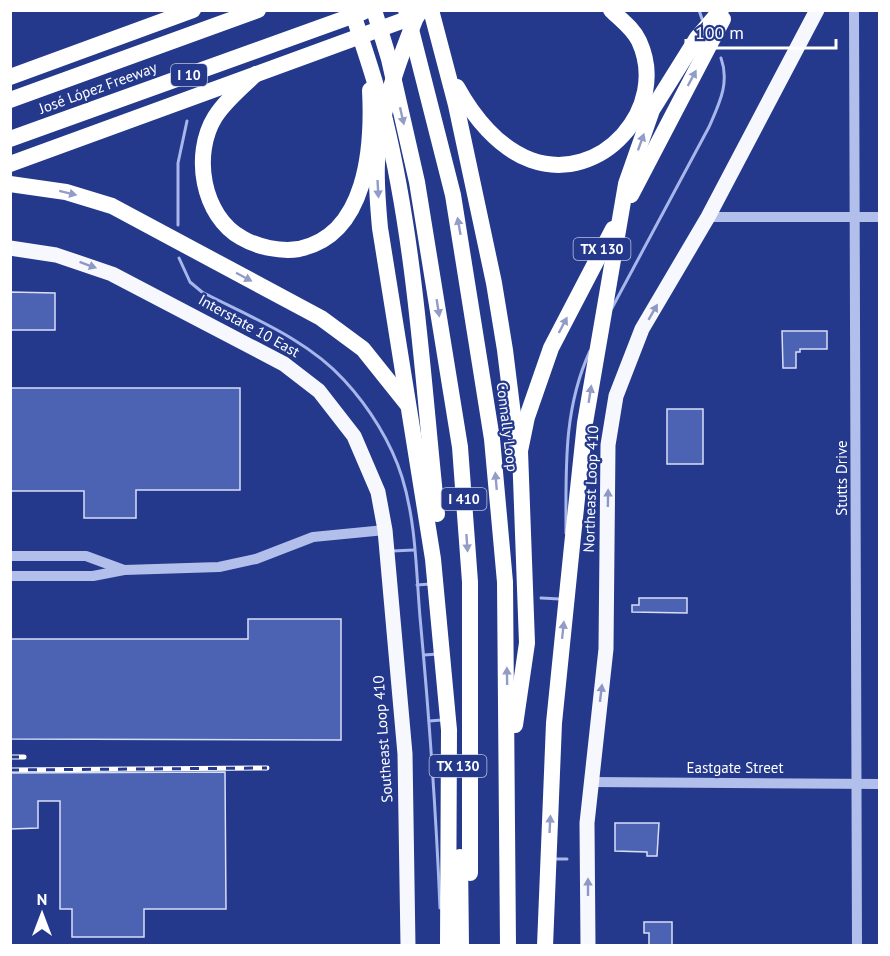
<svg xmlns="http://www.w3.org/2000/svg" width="890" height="956" viewBox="0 0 890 956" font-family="'PT Sans',sans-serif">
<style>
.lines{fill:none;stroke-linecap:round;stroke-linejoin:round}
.stream{stroke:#a7b6eb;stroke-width:3}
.building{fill:#4c62b3;stroke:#d7def8;stroke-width:1.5}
.minor{stroke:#b3bfeb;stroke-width:10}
.major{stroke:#f7f8fe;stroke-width:15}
.highway{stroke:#fff;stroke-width:16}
.rail-casing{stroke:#fff;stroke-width:5}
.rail{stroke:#24398c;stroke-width:3;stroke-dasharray:9;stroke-linecap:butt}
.oneway{fill:#929cc6}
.oneway2{fill:#8e98c5}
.labels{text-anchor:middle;stroke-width:4.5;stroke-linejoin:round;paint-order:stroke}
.shield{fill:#24398c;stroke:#bdc4dc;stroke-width:1.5}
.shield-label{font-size:14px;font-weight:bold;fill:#fff}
.street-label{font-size:15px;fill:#fff;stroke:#24398c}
</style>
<rect width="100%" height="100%" fill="#24398c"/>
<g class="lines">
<!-- stream -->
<g class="stream">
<polyline points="699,10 702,19"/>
<polyline points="178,225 178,163 187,121"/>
<path d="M179 258 190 282 202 292C250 317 307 339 344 380 369 407 391 442 402 477 416 522 416 570 420 617 429 714 436 811 440 908"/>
<path d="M612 308 709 127C719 104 730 83 721 58"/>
<path d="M566 533C566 470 563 409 590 351"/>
<polyline points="392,551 414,550"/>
<polyline points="417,585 430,584"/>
<polyline points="541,598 560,599"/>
<polyline points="424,655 438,654"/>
<polyline points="429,721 442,720"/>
<polyline points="554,859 567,859"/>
</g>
</g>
<!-- building -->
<g class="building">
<polygon points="10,292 55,293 55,330 10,330"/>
<polygon points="782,331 827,331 827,349 800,349 800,352 796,352 796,368 783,368"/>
<polygon points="10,388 240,388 240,490 136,490 136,518 84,518 84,491 10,491"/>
<rect x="667" y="409" width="36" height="55"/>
<polygon points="639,598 687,598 687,613 632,612 632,605 639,605"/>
<polygon points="248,619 341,619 341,740 10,739 10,639 248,639"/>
<polygon points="225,772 226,909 144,909 144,937 72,937 72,909 60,909 60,801 38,801 38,828 10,829 10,773"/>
<polygon points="615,823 659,823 657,856 647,856 647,852 615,851"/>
<polygon points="644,922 672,922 672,945 649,945 649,933 644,933"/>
</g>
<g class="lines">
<!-- minor -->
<g class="minor">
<polyline points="854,10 857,946"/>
<polyline points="708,217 880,217"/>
<polyline points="10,556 86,556 124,570"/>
<polyline points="10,576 93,576 124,570 219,567 256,559 313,537 385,530"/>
<polyline points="591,782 880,784"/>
</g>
<!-- major -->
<g class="major">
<polyline points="10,248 56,255 112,274 284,364 319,391 354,436 378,492 385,530 405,754 408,946"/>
<polyline points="588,946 587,823 606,649 608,445 616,396 642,329 708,217 817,10"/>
</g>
<!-- highway -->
<g class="highway">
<path d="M352 10C363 47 377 83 385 120 416 248 423 384 437 514"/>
<polyline points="374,10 389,59 417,182 460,447 470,582 470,873"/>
<polyline points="406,10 453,195 492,439 505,582 508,946"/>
<path d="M419 10C399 59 380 110 377 163 376 184 378 206 380 228L433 559 449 730 448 946"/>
<polyline points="431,10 456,105 494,283 505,350 517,447"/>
<path d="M256 74C242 87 225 101 215 117 192 154 202 216 242 238 257 247 281 252 299 249 367 235 373 147 370 90"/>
<polyline points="10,77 193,10"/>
<path d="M457 87C473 116 498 148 531 160 601 185 670 108 639 41 633 28 621 20 611 10"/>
<polyline points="10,100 258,10"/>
<polyline points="10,139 363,12"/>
<polyline points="10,164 418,15"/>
<polyline points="10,184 66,192 112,206 321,318 363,349 407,404"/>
<polyline points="631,195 723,19"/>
<polyline points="515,725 527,643 520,451 527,417 551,348 613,229"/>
<polyline points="460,857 461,946"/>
<polyline points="545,946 554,723 572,546 585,423 626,184 652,110 697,38 721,10"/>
</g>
<defs>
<g id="rail">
<polyline points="10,757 24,757"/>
<polyline points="10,770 267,768"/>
</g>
</defs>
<!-- rail casing -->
<use href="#rail" class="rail-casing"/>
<!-- rail -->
<use href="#rail" class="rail"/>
</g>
<!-- one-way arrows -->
<defs><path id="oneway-solid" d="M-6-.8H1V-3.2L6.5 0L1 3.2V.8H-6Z" transform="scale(1.5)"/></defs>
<g class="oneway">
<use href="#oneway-solid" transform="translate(692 78) rotate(-62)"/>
<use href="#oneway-solid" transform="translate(402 116) rotate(77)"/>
<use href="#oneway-solid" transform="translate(641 142) rotate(-70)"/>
<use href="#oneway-solid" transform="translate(378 189) rotate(87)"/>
<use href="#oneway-solid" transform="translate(68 193) rotate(14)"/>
<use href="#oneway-solid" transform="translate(459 226) rotate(-100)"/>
<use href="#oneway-solid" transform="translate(244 277) rotate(28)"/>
<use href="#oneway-solid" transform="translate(438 308) rotate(81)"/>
<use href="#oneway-solid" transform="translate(563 325) rotate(-62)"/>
<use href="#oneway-solid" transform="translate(590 394) rotate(-81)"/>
<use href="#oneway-solid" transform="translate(496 481) rotate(-95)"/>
<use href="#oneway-solid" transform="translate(467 543) rotate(86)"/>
<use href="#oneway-solid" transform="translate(563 630) rotate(-84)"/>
<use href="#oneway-solid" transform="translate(507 676) rotate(-91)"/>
<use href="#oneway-solid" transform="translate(550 824) rotate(-87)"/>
</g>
<g class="oneway2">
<use href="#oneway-solid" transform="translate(88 265) rotate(20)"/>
<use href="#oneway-solid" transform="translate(653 312) rotate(-60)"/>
<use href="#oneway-solid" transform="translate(608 498) rotate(-89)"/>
<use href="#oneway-solid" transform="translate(601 693) rotate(-83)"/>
<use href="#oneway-solid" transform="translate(588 887) rotate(-90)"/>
</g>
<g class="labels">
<!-- shield labels -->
<g class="shield">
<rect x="171" y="64" width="36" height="22" rx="4.5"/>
<rect x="573.5" y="238" width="57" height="22" rx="4.5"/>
<rect x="441.5" y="488" width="45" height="22" rx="4.5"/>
<rect x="429.5" y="755" width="57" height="22" rx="4.5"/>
</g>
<g class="shield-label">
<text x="189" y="80">I 10</text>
<text x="602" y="254">TX 130</text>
<text x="464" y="504">I 410</text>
<text x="458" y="771">TX 130</text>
</g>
<!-- street labels -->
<g class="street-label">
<text transform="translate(98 88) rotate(-20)" y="5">José López Freeway</text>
<text transform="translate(249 326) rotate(29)" y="5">Interstate 10 East</text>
<text transform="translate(507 427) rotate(83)" y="5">Connally Loop</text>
<text transform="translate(842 478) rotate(-90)" y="5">Stutts Drive</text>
<text transform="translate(591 489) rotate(-88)" y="5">Northeast Loop 410</text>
<text transform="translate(383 739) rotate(-94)" y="5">Southeast Loop 410</text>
<text x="735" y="773">Eastgate Street</text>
</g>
</g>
<!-- border -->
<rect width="890" height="956" fill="none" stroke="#ffffff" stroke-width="24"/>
<!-- north arrow -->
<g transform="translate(42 914)" stroke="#24398c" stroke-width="4.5" paint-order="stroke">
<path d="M0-4.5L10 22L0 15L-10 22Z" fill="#ffffff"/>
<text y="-9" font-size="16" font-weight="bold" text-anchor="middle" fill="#ffffff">N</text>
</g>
<!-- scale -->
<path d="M686 39v9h150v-9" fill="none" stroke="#ffffff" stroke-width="3"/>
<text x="695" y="39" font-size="18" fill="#ffffff" stroke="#24398c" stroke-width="4.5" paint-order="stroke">100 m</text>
</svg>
